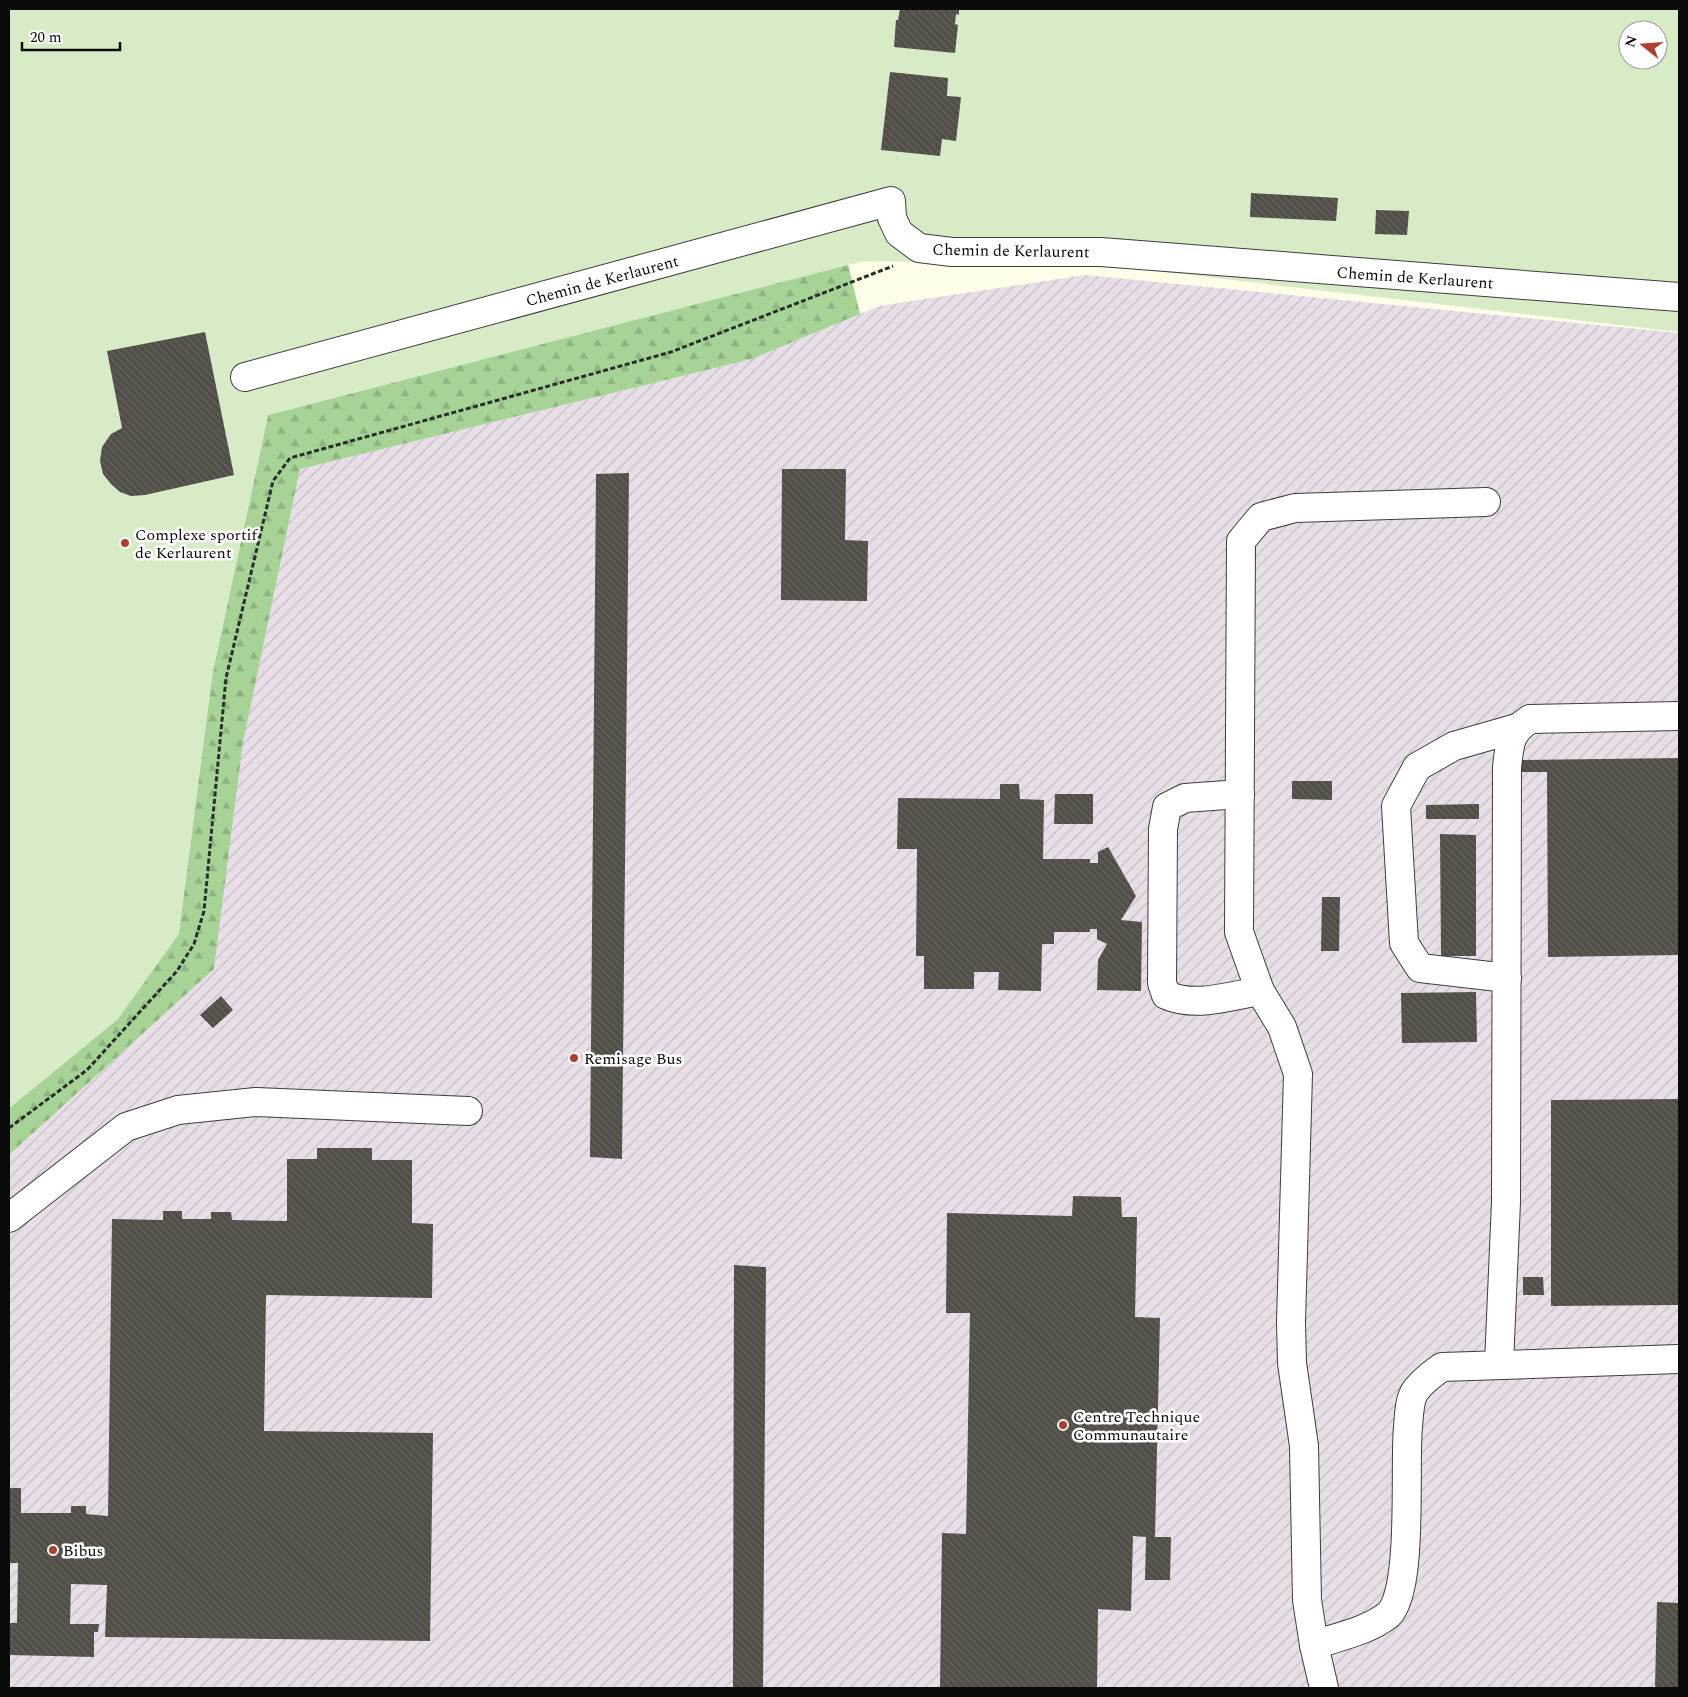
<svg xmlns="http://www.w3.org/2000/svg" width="1688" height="1697" viewBox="0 0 1688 1697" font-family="Spectral,serif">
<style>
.industrial{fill:url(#industrial-furrows)}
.forest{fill:url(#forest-firs)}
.pitch{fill:#d8ebc7;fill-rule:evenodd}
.building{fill:url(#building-back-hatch)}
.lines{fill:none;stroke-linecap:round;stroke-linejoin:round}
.minor-casing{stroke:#3d3d3d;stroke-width:30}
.path{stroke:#2c2c2c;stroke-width:3;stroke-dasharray:5 2.5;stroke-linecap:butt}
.minor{stroke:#fff;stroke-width:28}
.poi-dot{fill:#ac3f2f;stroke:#fff;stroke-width:2}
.labels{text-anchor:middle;stroke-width:5;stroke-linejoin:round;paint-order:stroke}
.street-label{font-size:16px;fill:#0a0a0a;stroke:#fff}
.poi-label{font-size:16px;fill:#0a0a0a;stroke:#fff;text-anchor:start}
</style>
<defs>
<pattern id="industrial-furrows" width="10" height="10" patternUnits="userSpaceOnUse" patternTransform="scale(1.25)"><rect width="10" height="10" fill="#e8dee7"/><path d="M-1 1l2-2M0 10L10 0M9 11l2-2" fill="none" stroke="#c6bdc5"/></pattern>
<pattern id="forest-firs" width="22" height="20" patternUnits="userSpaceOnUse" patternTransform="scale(1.25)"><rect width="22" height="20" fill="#a7d397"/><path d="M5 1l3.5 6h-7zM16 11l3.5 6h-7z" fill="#8eb481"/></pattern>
<pattern id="building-back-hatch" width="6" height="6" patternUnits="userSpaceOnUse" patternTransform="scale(1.25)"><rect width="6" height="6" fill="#514d47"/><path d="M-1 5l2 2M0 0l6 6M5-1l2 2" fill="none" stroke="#65625d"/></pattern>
</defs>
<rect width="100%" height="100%" fill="#fdfde8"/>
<!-- industrial -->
<polygon class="industrial" points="1085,275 1679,333 1679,1688 9,1688 9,1155 214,969 243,743 300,469 752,359 879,306"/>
<!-- forest -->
<polygon class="forest" points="848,264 860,314 752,359 300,469 243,743 214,969 9,1155 9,1108 118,1019 213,671 268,415"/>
<!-- pitch -->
<path class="pitch" d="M9 9H1679V332L1095 264 864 261 268 415 213 671 179 934 118 1019 9 1108ZM1628 30H1658V60H1628Z"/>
<!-- building -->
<g class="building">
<polygon points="900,9 959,9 959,15 956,14 955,24 958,25 955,53 894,47 896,20 898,20"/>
<polygon points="890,72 948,78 947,96 961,97 956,141 942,139 940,156 881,150"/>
<polygon points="1251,193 1338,198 1336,221 1250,217"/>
<polygon points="1376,210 1409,211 1407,235 1375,234"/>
<polygon points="205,332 234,475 145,495 131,496 120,492 111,484 103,474 100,461 102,447 111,434 122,428 107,351"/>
<polygon points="782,469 846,469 845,540 868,541 867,601 781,600"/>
<polygon points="629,473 622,1159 590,1157 596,474"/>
<polygon points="1679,758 1679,955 1548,957 1547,772 1521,772 1521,760"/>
<polygon points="1292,781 1332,781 1332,800 1292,799"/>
<polygon points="1000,784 1019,784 1020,799 1044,800 1043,859 1090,859 1090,863 1098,863 1098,852 1108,847 1136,896 1121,920 1142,922 1141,991 1097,990 1098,960 1107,944 1097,939 1097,929 1090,929 1090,932 1054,932 1054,944 1042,944 1041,991 998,990 999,972 974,972 974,989 924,989 924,956 916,956 917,849 897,849 898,798 1000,799"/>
<polygon points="1055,794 1093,794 1093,824 1054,824"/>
<polygon points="1479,804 1479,819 1426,819 1426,805"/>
<polygon points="1440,834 1476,835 1476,956 1441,956"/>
<polygon points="1322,897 1340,897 1339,951 1321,951"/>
<polygon points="1476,992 1477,1042 1402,1043 1401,993"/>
<polygon points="221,996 233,1010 213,1028 200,1015"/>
<polygon points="1679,1099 1679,1305 1551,1306 1551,1100"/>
<polygon points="317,1148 372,1148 372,1160 412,1160 412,1223 433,1224 432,1298 266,1295 264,1431 433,1433 430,1641 105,1637 107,1585 71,1584 70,1624 99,1624 98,1632 94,1632 94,1657 9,1655 9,1623 17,1623 18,1563 9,1563 9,1488 21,1488 21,1513 71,1513 71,1506 86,1506 86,1514 108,1516 112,1219 163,1220 163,1211 182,1211 182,1219 211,1219 211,1212 231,1212 232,1220 287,1221 287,1159 317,1159"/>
<polygon points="1073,1196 1121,1197 1122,1217 1137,1217 1135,1317 1160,1318 1155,1537 1171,1537 1170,1580 1145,1580 1146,1537 1133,1536 1131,1611 1098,1609 1097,1688 940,1688 942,1533 966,1534 970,1313 946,1313 947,1213 1072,1216"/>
<polygon points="734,1265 766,1267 763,1688 733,1688"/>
<polygon points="1523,1277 1543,1277 1544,1295 1523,1295"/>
<polygon points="1657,1602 1679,1603 1679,1687 1655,1687"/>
</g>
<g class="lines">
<defs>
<g id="minor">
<polyline points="245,377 891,201 892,218 899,233 919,248 952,252 1101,252 1679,297"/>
<path d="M1240 794 1185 798 1167 807 1163 829 1162 983 1166 995C1196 1008 1229 996 1260 991"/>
<polyline points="1507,978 1420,968 1404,943 1396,806 1417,767 1454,746 1517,728"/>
<polyline points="9,1218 126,1127 178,1110 256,1102 468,1111"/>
<path d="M1499 1364 1506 1202 1507 767C1510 743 1509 733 1530 719L1679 716"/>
<path d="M1314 1645C1337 1637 1368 1631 1388 1615 1414 1593 1404 1465 1408 1427 1409 1417 1409 1402 1414 1393 1420 1383 1432 1374 1442 1367L1679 1359"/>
<polyline points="1324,1688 1314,1645 1307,1600 1304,1446 1292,1363 1291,1322 1298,1074 1282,1027 1260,991 1239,932 1241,541 1261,517 1295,508 1486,502"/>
</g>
</defs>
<!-- minor casing -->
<use href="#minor" class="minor-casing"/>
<!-- path -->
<polyline class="path" points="9,1128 87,1070 177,971 194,944 204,911 226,678 273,481 290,458 671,352 893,266"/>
<!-- minor -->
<use href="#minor" class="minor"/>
</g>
<!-- markers -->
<g class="poi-dot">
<circle cx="125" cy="543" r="5"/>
<circle cx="574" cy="1058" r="5"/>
<circle cx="1063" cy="1425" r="5"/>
<circle cx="53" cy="1550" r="5"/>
</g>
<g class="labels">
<!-- street labels -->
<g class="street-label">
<text transform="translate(1011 250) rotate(1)" y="6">Chemin de Kerlaurent</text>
<text transform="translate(1415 277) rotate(4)" y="6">Chemin de Kerlaurent</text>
<text transform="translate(602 280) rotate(-15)" y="6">Chemin de Kerlaurent</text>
</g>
<!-- poi labels -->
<g class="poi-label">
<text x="135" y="540">Complexe sportif<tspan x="135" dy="18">de Kerlaurent</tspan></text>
<text x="584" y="1064">Remisage Bus</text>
<text x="1073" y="1422">Centre Technique<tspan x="1073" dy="18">Communautaire</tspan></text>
<text x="63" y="1556">Bibus</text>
</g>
</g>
<!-- border -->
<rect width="1688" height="1697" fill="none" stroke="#0a0a0a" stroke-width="20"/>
<!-- north arrow -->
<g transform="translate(1643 45) rotate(287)"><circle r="24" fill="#ffffff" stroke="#9d9d9d"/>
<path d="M0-4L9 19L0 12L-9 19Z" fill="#ac3f2f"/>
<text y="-8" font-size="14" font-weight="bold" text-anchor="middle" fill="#0a0a0a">N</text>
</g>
<!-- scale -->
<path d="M22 42v8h98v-8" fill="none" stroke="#0a0a0a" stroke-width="2.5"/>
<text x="30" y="42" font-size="15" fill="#0a0a0a" stroke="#ffffff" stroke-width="4" paint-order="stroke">20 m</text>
</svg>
